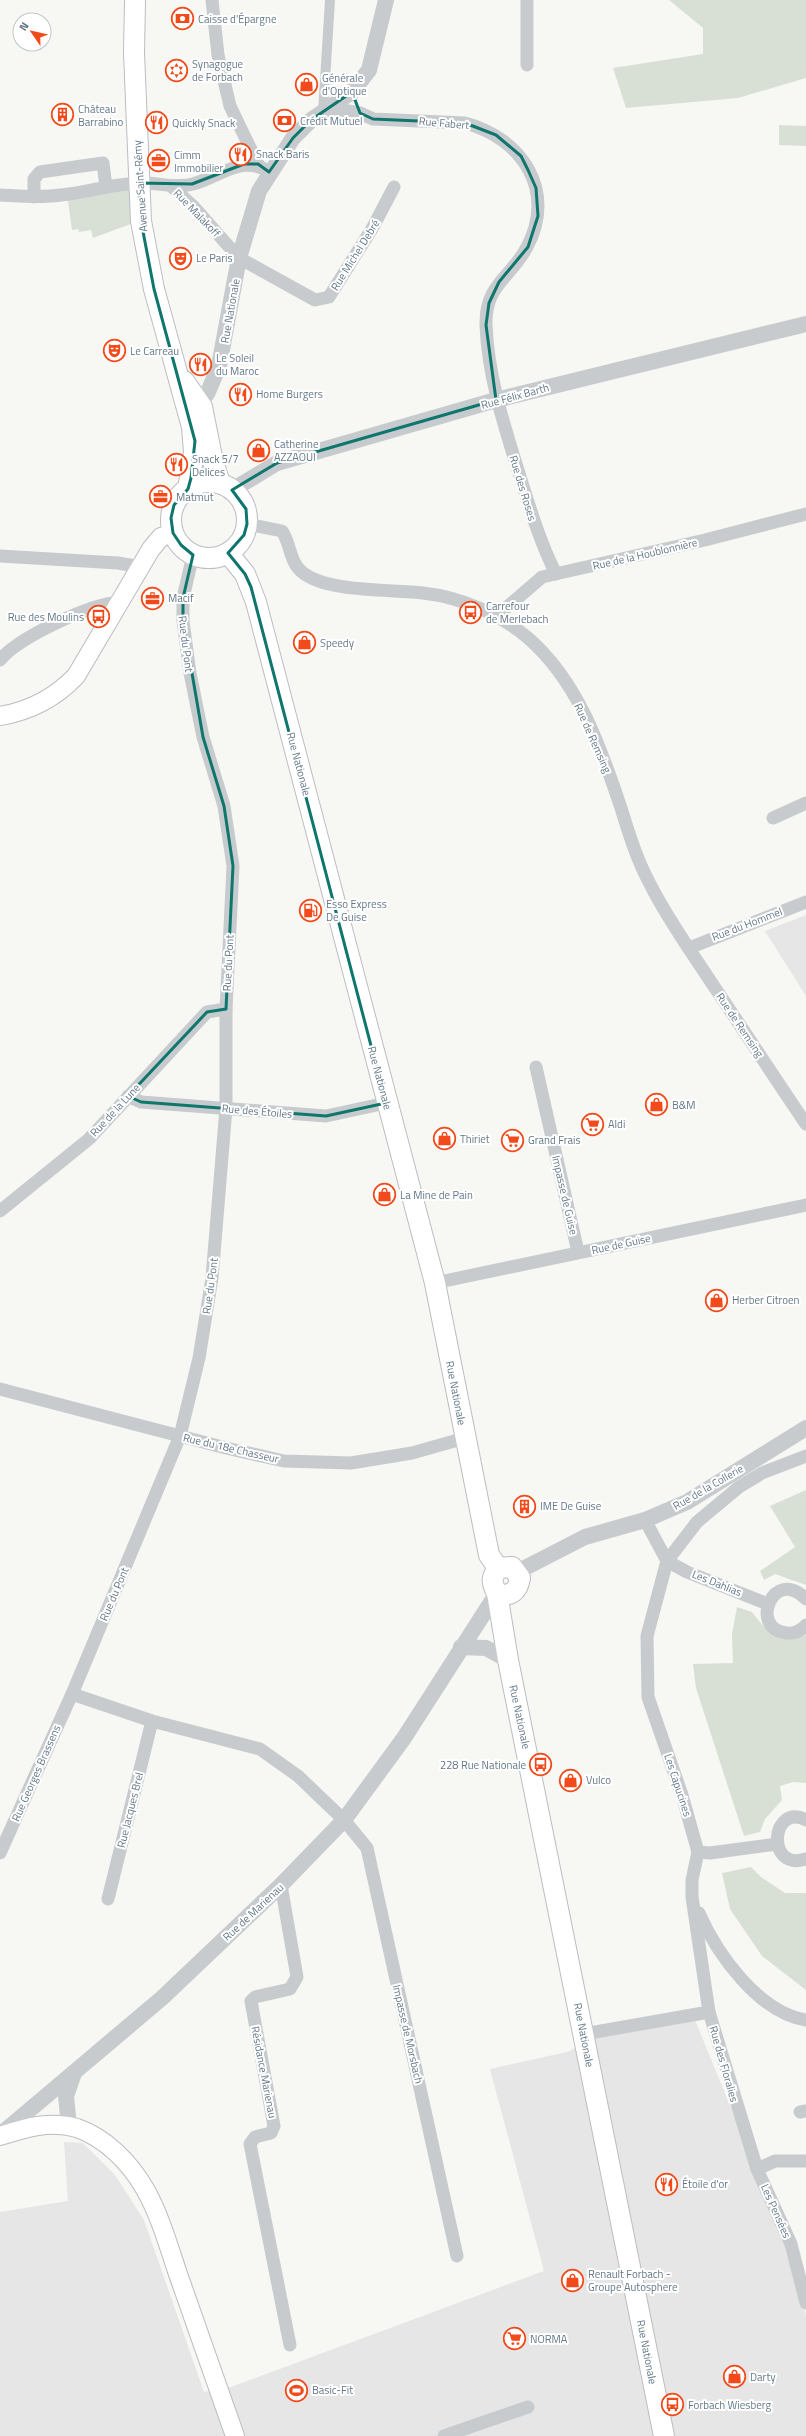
<svg xmlns="http://www.w3.org/2000/svg" width="806" height="2436" viewBox="0 0 806 2436" font-family="'Titillium Web',sans-serif">
<style>
.built{fill:#e5e6e5}
.green{fill:#d8e0d5}
.lines{fill:none;stroke-linecap:round;stroke-linejoin:round}
.secondary-casing{stroke:#b7bdc1;stroke-width:20}
.primary-casing{stroke:#babec2;stroke-width:22}
.pedestrian{stroke:#c7cbce;stroke-width:10}
.minor{stroke:#c7cbce;stroke-width:13}
.tertiary{stroke:#c7cbce;stroke-width:16}
.secondary{stroke:#fff;stroke-width:18}
.primary{stroke:#fff;stroke-width:20}
.marked{fill:none;stroke:#0f766e;stroke-width:3;stroke-linejoin:round}
.labels{text-anchor:middle;stroke-width:4;stroke-linejoin:round;paint-order:stroke}
.poi-label{font-size:11px;fill:#647888;stroke:#fff;text-anchor:start}
.street-label{font-size:11px;fill:#647888;stroke:#fff}
</style>
<rect width="100%" height="100%" fill="#f7f7f4"/>
<!-- built -->
<g class="built">
<polygon points="806,915 806,996 765,931"/>
<polygon points="695,2020 789,2250 806,2316 806,2436 0,2436 0,2212 68,2201 64,2142 83,2143 115,2175 144,2220 204,2392 231,2387 544,2271 490,2069 567,2052 593,2039"/>
</g>
<!-- green -->
<g class="green">
<polygon points="669,0 806,0 806,78 738,98 626,108 613,68 703,54 703,28"/>
<polygon points="779,125 806,126 806,146 779,145"/>
<polygon points="132,186 136,222 93,238 91,230 79,232 78,229 72,230 67,194"/>
<polygon points="806,1490 806,1585 775,1574 764,1580 760,1571 795,1547 770,1506"/>
<polygon points="737,1607 752,1612 764,1627 781,1639 806,1635 806,1783 793,1782 780,1786 782,1800 765,1819 760,1832 744,1836 696,1688 693,1664 733,1663 732,1634"/>
<polygon points="751,1867 761,1877 785,1893 806,1893 806,1990 762,1956 730,1909 722,1873"/>
</g>
<g class="lines">
<defs>
<g id="secondary">
<path d="M0 716C30 711 55 698 76 676L151 549 161 537 173 533"/>
<path d="M0 2136C25 2128 50 2120 77 2128 106 2138 130 2163 145 2189 159 2213 169 2247 178 2274 197 2328 216 2382 235 2436"/>
</g>
<g id="primary">
<polyline points="135,0 134,53 141,221 154,289 192,427 194,452 188,489"/>
<polyline points="184,381 202,407 213,462 220,483"/>
<circle cx="209" cy="520" r="38"/>
<polyline points="228,553 245,574 256,602 435,1283 489,1555 498,1568"/>
<path d="M498 1568C491 1578 491 1582 497 1593L508 1660 664 2436"/>
<path d="M497 1593C510 1598 518 1591 520 1578L512 1567 498 1568"/>
</g>
</defs>
<!-- secondary casing -->
<use href="#secondary" class="secondary-casing"/>
<!-- primary casing -->
<use href="#primary" class="primary-casing"/>
<!-- pedestrian -->
<polyline class="pedestrian" points="323,112 330,0"/>
<!-- minor -->
<g class="minor">
<polyline points="212,0 218,55 230,106 258,164"/>
<polyline points="527,65 527,0"/>
<path d="M330 108 360 113 373 119 465 123C522 138 557 191 527 247 511 278 485 284 486 325 488 375 503 422 518 470 529 505 539 540 556 574"/>
<polyline points="171,186 194,207 239,258 315,300 329,297 373,227 394,187"/>
<path d="M0 195C20 196 40 198 61 195 87 192 113 184 139 183 157 182 175 189 193 184 221 176 243 154 269 172"/>
<polyline points="34,197 34,179 40,172 103,163 106,187"/>
<path d="M247 524 282 531C291 544 289 561 302 572 327 593 392 589 423 593 460 597 500 614 528 638 578 681 601 748 621 808 629 834 637 860 650 884 667 918 690 950 711 982 743 1029 774 1077 806 1124"/>
<polyline points="0,556 118,563 141,567"/>
<polyline points="498,617 506,608 542,577 705,540 806,514"/>
<path d="M0 660C19 637 90 604 120 602"/>
<polyline points="773,818 806,803"/>
<polyline points="689,948 806,902"/>
<polyline points="536,1067 578,1252"/>
<polyline points="128,1096 141,1102 326,1116 386,1103"/>
<polyline points="0,1211 89,1139 207,1012 226,1009"/>
<polyline points="435,1283 806,1205"/>
<polyline points="0,1389 226,1448 284,1461 351,1463 412,1453 465,1438"/>
<polyline points="806,1456 762,1473 739,1487 697,1522 667,1561 647,1636 648,1697 682,1795 698,1852 692,1880 692,1897 709,2012 757,2169 791,2244 806,2303"/>
<polyline points="645,1520 667,1561 687,1572 768,1604"/>
<path d="M806 1599C773 1565 748 1630 787 1633 795 1634 801 1631 806 1625"/>
<polyline points="72,1694 152,1721 260,1749 298,1776 344,1820 367,1848 457,2256"/>
<path d="M806 1820C771 1802 765 1872 806 1859"/>
<polyline points="698,1852 710,1853 777,1844"/>
<polyline points="0,1853 72,1694 180,1436 199,1358 212,1278 226,1108 226,1009 233,866 224,806 203,737 190,673 183,621 183,598 193,555"/>
<polyline points="281,1885 297,1977 290,1989 255,1997 251,2001 274,2126 271,2133 255,2137 250,2144 290,2345"/>
<polyline points="108,1899 152,1721"/>
<path d="M699 1913C717 1954 759 2013 806 2020"/>
<polyline points="584,2034 709,2012"/>
<polyline points="800,2112 806,2111"/>
<polyline points="757,2169 775,2161 806,2161"/>
<polyline points="444,2436 528,2407"/>
</g>
<!-- tertiary -->
<g class="tertiary">
<polyline points="200,404 208,392 219,366 239,258 259,191 293,138 311,120 352,92 369,70 386,0"/>
<polyline points="232,490 277,463 496,400 806,324"/>
<polyline points="517,1572 585,1537 645,1520 687,1502 806,1428"/>
<polyline points="461,1647 486,1648 508,1660"/>
<polyline points="69,2126 66,2096 73,2076"/>
<polyline points="0,2135 162,1998 281,1885 344,1820 404,1738 497,1593"/>
</g>
<!-- secondary -->
<use href="#secondary" class="secondary"/>
<!-- primary -->
<use href="#primary" class="primary"/>
</g>
<!-- marked area -->
<path class="marked" d="M352 92 360 113 373 119 465 123 496 135 521 156 528 170 536 188 538 216 528 247 499 282 489 303 486 325 496 400 277 463 232 490 246 509 247 524 244 535 228 553 245 574 251 587 386 1103 326 1116 141 1102 128 1096 207 1012 226 1009 233 866 224 806 203 737 183 621V598L193 555 181 545 173 533 171 518 174 505 188 489 191 478 195 441 154 289 141 221 139 183 192 184 244 164H258L269 172 293 138 311 120Z"/>
<!-- icons -->
<defs>
<symbol id="bank-ring" viewBox="-11 -11 22 22"><circle r="9.5" fill="#fff" stroke="#f24a1a" stroke-width="1.5"/><path d="M-6-4H6V4H-6ZM0-2.3a2.3 2.3 0 1 0 0 4.6a2.3 2.3 0 1 0 0-4.6Z" fill="#f24a1a"/></symbol>
<symbol id="synagogue-ring" viewBox="-11 -11 22 22"><circle r="9.5" fill="#fff" stroke="#f24a1a" stroke-width="1.5"/><path d="M0-6.5L5.6 3.2H-5.6ZM0 6.5L5.6-3.2H-5.6Z" fill="#f24a1a"/></symbol>
<symbol id="shop-ring" viewBox="-11 -11 22 22"><circle r="9.5" fill="#fff" stroke="#f24a1a" stroke-width="1.5"/><path d="M-5-2.5h2.3a2.7 3.5 0 0 1 5.4 0H5L5.5 6h-11ZM-1.5-2.5h3a1.5 2.3 0 0 0-3 0Z" fill="#f24a1a"/></symbol>
<symbol id="building-ring" viewBox="-11 -11 22 22"><circle r="9.5" fill="#fff" stroke="#f24a1a" stroke-width="1.5"/><path d="M-4-6H4V6H1V3H-1V6H-4ZM-2.5-4.3h1.7v1.8h-1.7ZM.8-4.3h1.7v1.8H.8ZM-2.5-1h1.7V.8h-1.7ZM.8-1h1.7V.8H.8Z" fill="#f24a1a"/></symbol>
<symbol id="restaurant-ring" viewBox="-11 -11 22 22"><circle r="9.5" fill="#fff" stroke="#f24a1a" stroke-width="1.5"/><path d="M-5-6h1v4h1v-4h1v4h1v-4h1v5L-1.5 .5V6h-2V.5L-5-1ZM5-6V6H3V1.5H1.5Q1.5-4 5-6Z" fill="#f24a1a"/></symbol>
<symbol id="office-ring" viewBox="-11 -11 22 22"><circle r="9.5" fill="#fff" stroke="#f24a1a" stroke-width="1.5"/><path d="M-6-3h4V-5.5h4V-3h4V5H-6ZM-1-4.5V-3h2v-1.5ZM-6 0V1H6V0Z" fill="#f24a1a"/></symbol>
<symbol id="theatre-ring" viewBox="-11 -11 22 22"><circle r="9.5" fill="#fff" stroke="#f24a1a" stroke-width="1.5"/><path d="M-5-5.5Q0-4 5-5.5V0Q5 5 0 6Q-5 5-5 0ZM-3.3-2.5H-1v1.5H-3.3ZM1-2.5H3.3v1.5H1ZM-2.8 1Q0 5.5 2.8 1Z" fill="#f24a1a"/></symbol>
<symbol id="bus-ring" viewBox="-11 -11 22 22"><circle r="9.5" fill="#fff" stroke="#f24a1a" stroke-width="1.5"/><path d="M-5-6H5V4H4V6H2V4H-2V6H-4V4H-5ZM-3.5-4V0h7V-4ZM-3.5 1.2v1.5H-2V1.2ZM2 1.2v1.5H3.5V1.2Z" fill="#f24a1a"/></symbol>
<symbol id="fuel-ring" viewBox="-11 -11 22 22"><circle r="9.5" fill="#fff" stroke="#f24a1a" stroke-width="1.5"/><path d="M-5.5-6h7V0h2V4h1.3V-2.5L3-4.5l.8-.8L6-3V5H2.5V1h-1V6h-7ZM-4.2-4.7v3.2H.2V-4.7Z" fill="#f24a1a"/></symbol>
<symbol id="supermarket-ring" viewBox="-11 -11 22 22"><circle r="9.5" fill="#fff" stroke="#f24a1a" stroke-width="1.5"/><path d="M-6-5.5h2.5l.6 2H6L4.5 2H-2.5L-4.4-4H-6ZM-1.5 3.2a1.3 1.3 0 1 0 .1 0ZM3 3.2a1.3 1.3 0 1 0 .1 0Z" fill="#f24a1a"/></symbol>
<symbol id="stadium-ring" viewBox="-11 -11 22 22"><circle r="9.5" fill="#fff" stroke="#f24a1a" stroke-width="1.5"/><path d="M0-5a6.5 5 0 1 0 0 10a6.5 5 0 1 0 0-10ZM-3.5-1.8h7v3.6h-7Z" fill="#f24a1a"/></symbol>
</defs>
<g fill-rule="evenodd">
<use href="#bank-ring" x="170" y="6" width="25" height="25"/>
<use href="#synagogue-ring" x="164" y="58" width="25" height="25"/>
<use href="#shop-ring" x="294" y="72" width="25" height="25"/>
<use href="#building-ring" x="50" y="102" width="25" height="25"/>
<use href="#bank-ring" x="272" y="108" width="25" height="25"/>
<use href="#restaurant-ring" x="144" y="110" width="25" height="25"/>
<use href="#restaurant-ring" x="228" y="142" width="25" height="25"/>
<use href="#office-ring" x="146" y="148" width="25" height="25"/>
<use href="#theatre-ring" x="168" y="246" width="25" height="25"/>
<use href="#theatre-ring" x="102" y="338" width="25" height="25"/>
<use href="#restaurant-ring" x="188" y="352" width="25" height="25"/>
<use href="#restaurant-ring" x="228" y="382" width="25" height="25"/>
<use href="#shop-ring" x="246" y="438" width="25" height="25"/>
<use href="#restaurant-ring" x="164" y="452" width="25" height="25"/>
<use href="#office-ring" x="148" y="484" width="25" height="25"/>
<use href="#office-ring" x="140" y="586" width="25" height="25"/>
<use href="#bus-ring" x="458" y="600" width="25" height="25"/>
<use href="#bus-ring" x="86" y="604" width="25" height="25"/>
<use href="#shop-ring" x="292" y="630" width="25" height="25"/>
<use href="#fuel-ring" x="298" y="898" width="25" height="25"/>
<use href="#shop-ring" x="644" y="1092" width="25" height="25"/>
<use href="#supermarket-ring" x="580" y="1112" width="25" height="25"/>
<use href="#shop-ring" x="432" y="1126" width="25" height="25"/>
<use href="#supermarket-ring" x="500" y="1128" width="25" height="25"/>
<use href="#shop-ring" x="372" y="1182" width="25" height="25"/>
<use href="#shop-ring" x="704" y="1288" width="25" height="25"/>
<use href="#building-ring" x="512" y="1494" width="25" height="25"/>
<use href="#bus-ring" x="528" y="1752" width="25" height="25"/>
<use href="#shop-ring" x="558" y="1768" width="25" height="25"/>
<use href="#restaurant-ring" x="654" y="2172" width="25" height="25"/>
<use href="#shop-ring" x="560" y="2268" width="25" height="25"/>
<use href="#supermarket-ring" x="502" y="2326" width="25" height="25"/>
<use href="#shop-ring" x="722" y="2364" width="25" height="25"/>
<use href="#stadium-ring" x="284" y="2378" width="25" height="25"/>
<use href="#bus-ring" x="660" y="2392" width="25" height="25"/>
</g>
<g class="labels">
<!-- poi labels -->
<g class="poi-label">
<text x="198" y="23">Caisse d'Épargne</text>
<text x="192" y="68">Synagogue<tspan x="192" dy="13">de Forbach</tspan></text>
<text x="322" y="82">Générale<tspan x="322" dy="13">d'Optique</tspan></text>
<text x="78" y="113">Château<tspan x="78" dy="13">Barrabino</tspan></text>
<text x="300" y="125">Crédit Mutuel</text>
<text x="172" y="127">Quickly Snack</text>
<text x="256" y="158">Snack Baris</text>
<text x="174" y="159">Cimm<tspan x="174" dy="13">Immobilier</tspan></text>
<text x="196" y="262">Le Paris</text>
<text x="130" y="355">Le Carreau</text>
<text x="216" y="362">Le Soleil<tspan x="216" dy="13">du Maroc</tspan></text>
<text x="256" y="398">Home Burgers</text>
<text x="274" y="448">Catherine<tspan x="274" dy="13">AZZAOUI</tspan></text>
<text x="192" y="463">Snack 5/7<tspan x="192" dy="13">Delices</tspan></text>
<text x="176" y="501">Matmut</text>
<text x="168" y="602">Macif</text>
<text x="486" y="610">Carrefour<tspan x="486" dy="13">de Merlebach</tspan></text>
<text x="84" y="621" text-anchor="end">Rue des Moulins</text>
<text x="320" y="647">Speedy</text>
<text x="326" y="908">Esso Express<tspan x="326" dy="13">De Guise</tspan></text>
<text x="672" y="1109">B&amp;M</text>
<text x="608" y="1128">Aldi</text>
<text x="460" y="1143">Thiriet</text>
<text x="528" y="1144">Grand Frais</text>
<text x="400" y="1199">La Mine de Pain</text>
<text x="732" y="1304">Herber Citroen</text>
<text x="540" y="1510">IME De Guise</text>
<text x="526" y="1769" text-anchor="end">228 Rue Nationale</text>
<text x="586" y="1784">Vulco</text>
<text x="682" y="2188">Étoile d'or</text>
<text x="588" y="2278">Renault Forbach -<tspan x="588" dy="13">Groupe Autosphere</tspan></text>
<text x="530" y="2343">NORMA</text>
<text x="750" y="2381">Darty</text>
<text x="312" y="2394">Basic-Fit</text>
<text x="688" y="2409">Forbach Wiesberg</text>
</g>
<!-- street labels -->
<g class="street-label">
<text transform="translate(444 123) rotate(5)" y="4">Rue Fabert</text>
<text transform="translate(140 186) rotate(-94)" y="4">Avenue Saint-Rémy</text>
<text transform="translate(197 213) rotate(46)" y="4">Rue Malakoff</text>
<text transform="translate(355 255) rotate(-58)" y="4">Rue Michel Debré</text>
<text transform="translate(230 311) rotate(-80)" y="4">Rue Nationale</text>
<text transform="translate(515 396) rotate(-15)" y="4">Rue Félix Barth</text>
<text transform="translate(523 488) rotate(73)" y="4">Rue des Roses</text>
<text transform="translate(645 554) rotate(-13)" y="4">Rue de la Houblonnière</text>
<text transform="translate(186 644) rotate(83)" y="4">Rue du Pont</text>
<text transform="translate(593 738) rotate(66)" y="4">Rue de Remsing</text>
<text transform="translate(299 764) rotate(75)" y="4">Rue Nationale</text>
<text transform="translate(747 924) rotate(-21)" y="4">Rue du Hommel</text>
<text transform="translate(228 963) rotate(-87)" y="4">Rue du Pont</text>
<text transform="translate(740 1025) rotate(56)" y="4">Rue de Remsing</text>
<text transform="translate(380 1078) rotate(75)" y="4">Rue Nationale</text>
<text transform="translate(115 1110) rotate(-47)" y="4">Rue de la Lune</text>
<text transform="translate(257 1111) rotate(5)" y="4">Rue des Étoiles</text>
<text transform="translate(565 1195) rotate(77)" y="4">Impasse de Guise</text>
<text transform="translate(621 1244) rotate(-12)" y="4">Rue de Guise</text>
<text transform="translate(210 1286) rotate(-82)" y="4">Rue du Pont</text>
<text transform="translate(456 1393) rotate(79)" y="4">Rue Nationale</text>
<text transform="translate(231 1448) rotate(13)" y="4">Rue du 18e Chasseur</text>
<text transform="translate(708 1487) rotate(-30)" y="4">Rue de la Collerie</text>
<text transform="translate(717 1583) rotate(22)" y="4">Les Dahlias</text>
<text transform="translate(114 1594) rotate(-67)" y="4">Rue du Pont</text>
<text transform="translate(520 1717) rotate(78)" y="4">Rue Nationale</text>
<text transform="translate(36 1773) rotate(-66)" y="4">Rue Georges Brassens</text>
<text transform="translate(678 1785) rotate(72)" y="4">Les Capucines</text>
<text transform="translate(130 1810) rotate(-76)" y="4">Rue Jacques Brel</text>
<text transform="translate(253 1912) rotate(-43)" y="4">Rue de Marienau</text>
<text transform="translate(408 2034) rotate(77)" y="4">Impasse de Morsbach</text>
<text transform="translate(584 2035) rotate(79)" y="4">Rue Nationale</text>
<text transform="translate(724 2064) rotate(74)" y="4">Rue des Floralies</text>
<text transform="translate(264 2072) rotate(79)" y="4">Résidance Marienau</text>
<text transform="translate(776 2211) rotate(66)" y="4">Les Pensées</text>
<text transform="translate(647 2352) rotate(79)" y="4">Rue Nationale</text>
</g>
</g>
<!-- north arrow -->
<g transform="translate(32 32) rotate(304)"><circle r="19" fill="#ffffff" stroke="#c1c9cf"/>
<path d="M0-3L7 15L0 10L-7 15Z" fill="#f24a1a"/>
<text y="-6" font-size="11" font-weight="bold" text-anchor="middle" fill="#647888">N</text>
</g>
</svg>
